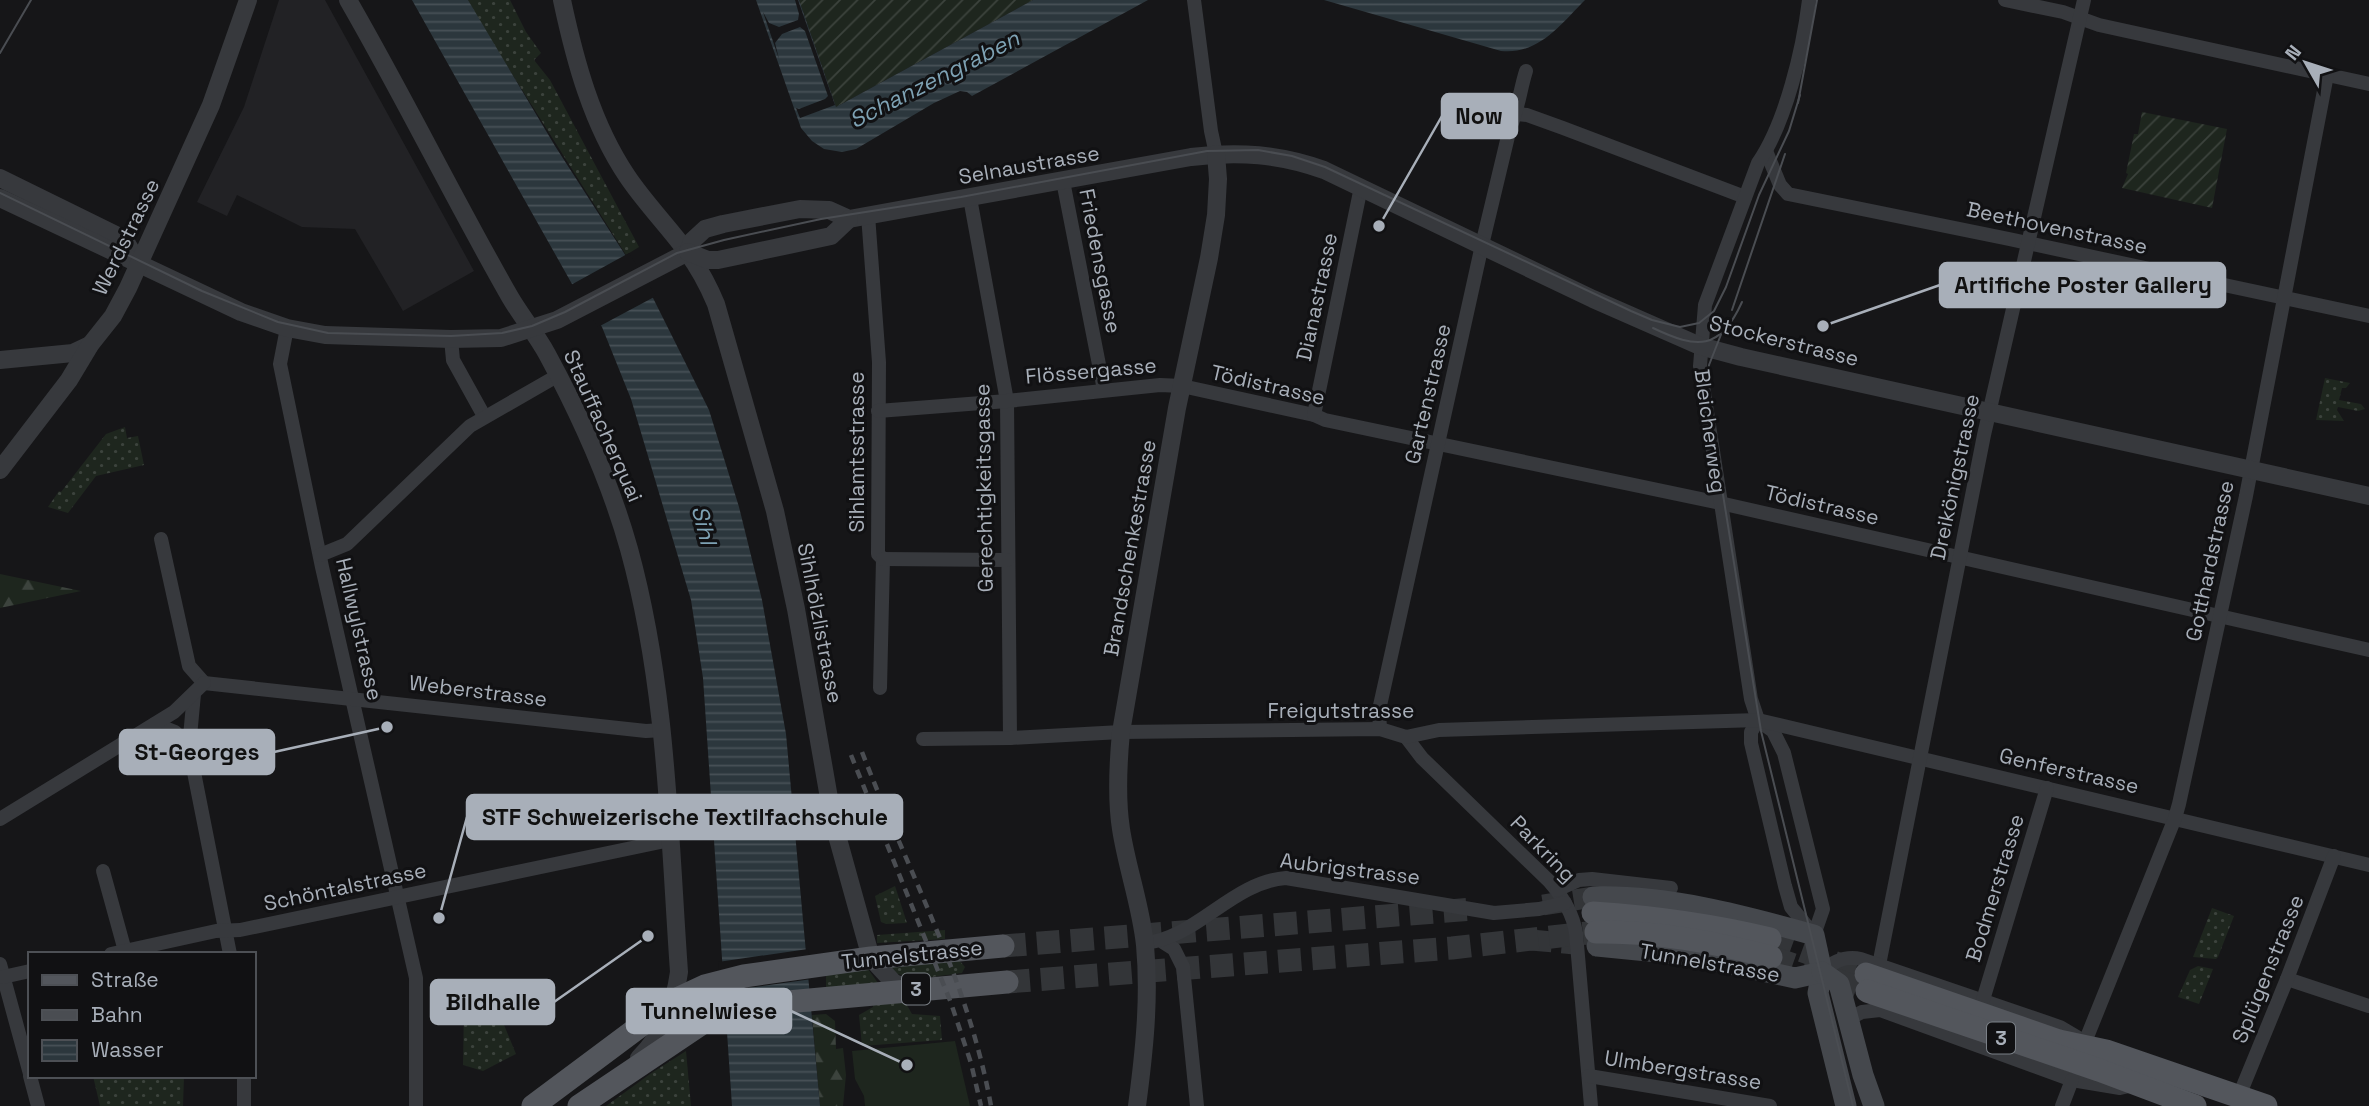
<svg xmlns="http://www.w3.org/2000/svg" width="2369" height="1106" viewBox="0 0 2369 1106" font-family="'Space Grotesk',sans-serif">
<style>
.built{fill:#222225}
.grass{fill:url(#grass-dots)}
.forest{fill:url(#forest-firs)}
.garden{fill:url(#garden-furrows)}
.pitch{fill:#1e261e}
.water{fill:url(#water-rules)}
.pier{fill:#161618}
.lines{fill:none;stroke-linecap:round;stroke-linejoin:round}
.secondary-tunnel{stroke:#333538;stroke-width:21;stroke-dasharray:21 10;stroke-linecap:butt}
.primary-tunnel{stroke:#333538;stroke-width:23;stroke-dasharray:23 11;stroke-linecap:butt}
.minor{stroke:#37393d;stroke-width:14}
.tertiary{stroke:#37393d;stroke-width:18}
.secondary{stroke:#45484d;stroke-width:21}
.primary{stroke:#53565c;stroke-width:23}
.tram{stroke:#4a4d52;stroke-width:2}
.rail{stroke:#4a4d52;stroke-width:4.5;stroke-dasharray:9 7;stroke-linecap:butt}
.labels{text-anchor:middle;stroke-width:6;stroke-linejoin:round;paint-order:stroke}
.shield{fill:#111113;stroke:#7b8087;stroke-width:2}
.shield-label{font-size:19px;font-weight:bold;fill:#a8afb9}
.street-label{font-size:21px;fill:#a8afb9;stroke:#111113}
.water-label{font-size:23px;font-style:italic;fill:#7ea2b4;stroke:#111113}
.leader{fill:none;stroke:#a8afb9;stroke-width:2.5}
.callout-dot{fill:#a8afb9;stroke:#111113;stroke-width:2.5}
.callout{fill:#a8afb9;stroke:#a8afb9;stroke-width:2.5}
.callout-label{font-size:23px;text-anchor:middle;font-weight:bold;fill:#111}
</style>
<defs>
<pattern id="grass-dots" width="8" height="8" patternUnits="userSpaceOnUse" patternTransform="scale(1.75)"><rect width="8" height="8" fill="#1e261e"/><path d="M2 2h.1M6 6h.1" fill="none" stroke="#3c433d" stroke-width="1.8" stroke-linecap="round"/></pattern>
<pattern id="forest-firs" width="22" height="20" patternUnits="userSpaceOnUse" patternTransform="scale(1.75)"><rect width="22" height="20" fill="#1e261e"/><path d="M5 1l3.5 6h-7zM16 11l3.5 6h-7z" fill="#3c433d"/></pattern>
<pattern id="garden-furrows" width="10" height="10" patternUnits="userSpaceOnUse" patternTransform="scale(1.75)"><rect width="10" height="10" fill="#1e261e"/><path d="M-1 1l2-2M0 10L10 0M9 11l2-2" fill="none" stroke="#3c433d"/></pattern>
<pattern id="water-rules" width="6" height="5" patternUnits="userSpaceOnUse" patternTransform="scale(1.75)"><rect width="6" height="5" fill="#2c373d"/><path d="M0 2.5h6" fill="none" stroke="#485157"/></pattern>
</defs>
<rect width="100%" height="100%" fill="#161618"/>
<!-- built -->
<polygon class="built" points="279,0 325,0 474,271 403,311 355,229 302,227 237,195 227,216 197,202 244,107"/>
<!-- grass -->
<g class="grass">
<polygon points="468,0 510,0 526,32 541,53 534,60 550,80 639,247 626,255 485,31"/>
<polygon points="2325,378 2350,383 2346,388 2342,388 2339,400 2361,404 2365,409 2358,411 2338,407 2337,410 2344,421 2316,420"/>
<polygon points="125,427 127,438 138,436 144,465 96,476 68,513 48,507 59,491 61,492 106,434"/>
<polygon points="895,886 907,923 886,924 881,922 875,896"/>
<polygon points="2212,908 2234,916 2218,957 2216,959 2193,957"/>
<polygon points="945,930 945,939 877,943 877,935"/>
<polygon points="959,960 965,967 962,973 917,979 894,973 891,966"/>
<polygon points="2198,966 2213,969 2199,1004 2178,997 2190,970"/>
<polygon points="868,969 878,983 826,988 826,974"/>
<polygon points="493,998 516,1054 483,1071 463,1065 464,1006"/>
<polygon points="873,1000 904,1000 912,1014 940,1016 942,1040 862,1046 859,1015 873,1007"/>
<polygon points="686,1051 691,1106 606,1106 650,1074"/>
<polygon points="93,1076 184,1076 183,1106 100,1106"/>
</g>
<!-- forest -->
<g class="forest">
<polygon points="0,574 81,591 0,608"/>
<polygon points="826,1014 835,1021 836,1049 843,1048 846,1075 843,1106 820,1106 812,1015"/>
</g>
<!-- garden -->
<g class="garden">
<polygon points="799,0 1033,0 836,107"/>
<polygon points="2142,112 2227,129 2212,208 2122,188 2128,174 2126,173 2134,134 2138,134"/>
</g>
<!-- pitch -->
<polygon class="pitch" points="955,1041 970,1106 865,1106 864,1096 855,1079 852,1051"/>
<!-- water -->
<g class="water">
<polygon points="412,0 468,0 555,146 653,298 709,410 739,507 762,600 786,734 820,1106 732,1106 703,678 691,600 631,399 602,327 572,284"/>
<polygon points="756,0 799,0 836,107 1033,0 1148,0 972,96 967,92 960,91 934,103 856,149 842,152 824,149 812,141 801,128"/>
<path d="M1324 0H1585C1561 24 1539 55 1501 51Z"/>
</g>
<!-- pier -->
<g class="pier">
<polygon points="795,0 798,0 835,105 800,118 796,108 799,109 825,99 828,96 805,31 800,27 782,34 775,43 779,59 763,12 769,23 779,27 798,20 799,14"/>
<polygon points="629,253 656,296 598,327 569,286"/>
<polygon points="808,949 812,979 741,989 721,994 718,962"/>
</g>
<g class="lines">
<!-- secondary-tunnel -->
<g class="secondary-tunnel">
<polyline points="1543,905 1593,897"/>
<polyline points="1531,940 1597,946"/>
</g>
<!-- primary-tunnel -->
<g class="primary-tunnel">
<polyline points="1770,939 1866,974"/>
<polyline points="1003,946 1474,909"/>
<polyline points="1771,957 1867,991"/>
<polyline points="1007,982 1452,948 1596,932"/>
</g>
<!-- minor -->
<g class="minor">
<polyline points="1194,0 1211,131 1216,154"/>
<polyline points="2005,0 2063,12 2099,25 2369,84"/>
<polyline points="1517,114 1527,115 1563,128 1745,197"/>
<polyline points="1766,151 1780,185 1788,194 2009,239 2369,316"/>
<polyline points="1063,181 1104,390"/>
<polyline points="970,198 1007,401 1010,738"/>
<polyline points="868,215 879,362 878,554 883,559 880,688"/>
<polyline points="287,328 280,364 322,567 416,978 416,1106"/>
<polyline points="451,339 453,360 484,416"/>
<polyline points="878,411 1007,401 1160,385 1182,386 1314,415 1325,420 1720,503 2369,650"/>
<polyline points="1314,415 1361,187"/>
<polyline points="161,539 189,666 204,683"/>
<polyline points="320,555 347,544 470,426 557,376"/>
<polyline points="883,559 1007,560"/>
<polyline points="204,683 646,731 663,730"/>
<path d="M1758 720 1751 732V743L1785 886 1791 907 1814 935 1823 909 1784 753 1773 731 1758 720 1751 699 1700 366 1705 305 1758 163C1786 122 1803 49 1809 0"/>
<polyline points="155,724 175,732 189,747 230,954"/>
<path d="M1380 729 1379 710 1482 245 1510 128C1518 110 1520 90 1526 71"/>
<path d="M1406 737 1422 758 1549 881C1562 896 1573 913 1576 933L1591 1106"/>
<polyline points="923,739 1010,738 1121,732 1380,729 1406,737 1439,730 1758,720 2369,865"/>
<polyline points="189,747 194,694"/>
<polyline points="0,819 174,712 204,683"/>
<polyline points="103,871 125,951"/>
<polyline points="1557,890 1579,880 1592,879 1671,888"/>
<polyline points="1163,942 1174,949 1183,967 1197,1106"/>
<path d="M1145 943C1197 938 1232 882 1286 878L1494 913 1539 909 1565 903"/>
<polyline points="111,954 216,931 240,930 670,840"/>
<polyline points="0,964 30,1074"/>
<polyline points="1879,965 1984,435 2084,0"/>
<path d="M1822 972C1834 960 1846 956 1861 959L2060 1027 2082 1040"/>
<polyline points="3,977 30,971"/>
<polyline points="2287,979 2369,1006"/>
<polyline points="1983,1000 2047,788"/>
<polyline points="1848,1019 1862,1012 1880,1010 2072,1080 2120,1088 2129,1086"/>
<polyline points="2085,1042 2175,818 2179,804 2246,496 2327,75"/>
<polyline points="30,1076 38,1106"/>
<polyline points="1589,1076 1770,1106"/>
<polyline points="2239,1096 2287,979 2334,856"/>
<polyline points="244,1106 244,1076"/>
<polyline points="2062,1106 2072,1080"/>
</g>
<!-- tertiary -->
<g class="tertiary">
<path d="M348 0C404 97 454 199 510 297 521 316 536 334 547 354 580 415 610 481 629 549 667 687 669 830 679 972 674 1007 664 1033 639 1058"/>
<path d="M562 0C575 61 592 124 627 176 645 203 668 226 687 252 699 268 708 285 716 304L775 511 796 609 833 821 871 958 894 983 911 989"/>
<polyline points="0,178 118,236 127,244 139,264"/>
<polyline points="0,198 241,312 287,328 325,335 451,339 501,338 557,320 688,252"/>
<path d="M688 252 692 241 705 229 723 224 800 209 829 210 849 219 1191 157C1238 151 1280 154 1324 170L1593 299 1700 346 1741 357 2369 496"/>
<polyline points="688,252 708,260 718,260 831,236 849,219"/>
<polyline points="0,360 73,353 90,345"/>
<polyline points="0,470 69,380 90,345 113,316 128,288 211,105 248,0"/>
<path d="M1137 1106C1144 1053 1150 999 1145 945 1141 906 1127 868 1121 829 1116 797 1118 764 1121 732L1177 408 1209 258 1216 215 1218 179 1216 154"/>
</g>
<!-- secondary -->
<g class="secondary">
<path d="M1593 897C1667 895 1742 915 1814 935L1822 972 1818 993 1846 1106"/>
<polyline points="1597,946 1688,955 1795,978 1822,972"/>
<polyline points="1822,972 1839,984 1863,1075 1874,1106"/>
</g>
<!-- primary -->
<g class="primary">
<path d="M1593 913C1654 917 1712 925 1770 939"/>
<path d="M1596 932C1656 931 1713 942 1771 957"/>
<polyline points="1866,974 2059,1041 2106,1051 2266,1106"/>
<polyline points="1867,991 2099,1070 2195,1106"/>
<polyline points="533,1106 675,1000 705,986 744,976 871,958 1003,946"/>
<polyline points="579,1106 716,1014 731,1007 1007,982"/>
</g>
<!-- tram -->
<g class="tram">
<polyline points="0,53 31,0"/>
<polyline points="1798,103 1817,0"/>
<polyline points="0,193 202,291 278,322 328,333 451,336 502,333 532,326 565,312 677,253 724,240 821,219 961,197 1207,151 1258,150 1292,156 1325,167 1631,311 1652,320 1680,327 1699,323 1714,311 1726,287 1759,195 1789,131 1800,95"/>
<polyline points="1732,310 1785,154"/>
<path d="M1653 328C1697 349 1720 351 1742 302"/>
<polyline points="1722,332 1709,365 1707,395 1761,731 1853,1106"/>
</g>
<!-- rail -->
<g class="rail">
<path d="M862 752C907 869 969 982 991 1106"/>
<polyline points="851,755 951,1003 971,1063 981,1106"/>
</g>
</g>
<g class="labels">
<!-- shield labels -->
<g class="shield">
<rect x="902" y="973.5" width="28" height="31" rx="5"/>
<rect x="1987" y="1022.5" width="28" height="31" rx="5"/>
</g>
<g class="shield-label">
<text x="916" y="996">3</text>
<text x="2001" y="1045">3</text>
</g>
<!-- street labels -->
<g class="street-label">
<text transform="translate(1029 165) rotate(-10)" y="7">Selnaustrasse</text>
<text transform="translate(2057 228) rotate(12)" y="7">Beethovenstrasse</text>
<text transform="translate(126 237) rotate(-64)" y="7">Werdstrasse</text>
<text transform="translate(1100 261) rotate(79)" y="7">Friedensgasse</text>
<text transform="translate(1317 297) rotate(-78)" y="7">Dianastrasse</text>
<text transform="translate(1784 341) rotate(14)" y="7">Stockerstrasse</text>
<text transform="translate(1091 371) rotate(-5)" y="7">Flössergasse</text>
<text transform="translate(1268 385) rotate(13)" y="7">Tödistrasse</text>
<text transform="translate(1428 394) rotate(-77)" y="7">Gartenstrasse</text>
<text transform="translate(603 426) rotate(66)" y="7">Stauffacherquai</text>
<text transform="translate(1710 431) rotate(82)" y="7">Bleicherweg</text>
<text transform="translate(857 452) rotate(-90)" y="7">Sihlamtsstrasse</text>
<text transform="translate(1955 477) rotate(-78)" y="7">Dreikönigstrasse</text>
<text transform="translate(984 488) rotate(-91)" y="7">Gerechtigkeitsgasse</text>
<text transform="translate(1822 505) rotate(13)" y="7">Tödistrasse</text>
<text transform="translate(1130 548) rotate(-80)" y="7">Brandschenkestrasse</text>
<text transform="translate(2210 561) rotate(-78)" y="7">Gotthardstrasse</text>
<text transform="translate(820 623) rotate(79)" y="7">Sihlhölzlistrasse</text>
<text transform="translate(359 629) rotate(77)" y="7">Hallwylstrasse</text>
<text transform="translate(478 691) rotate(7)" y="7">Weberstrasse</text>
<text x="1341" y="718">Freigutstrasse</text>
<text transform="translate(2069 771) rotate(13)" y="7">Genferstrasse</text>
<text transform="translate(1543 849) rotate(46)" y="7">Parkring</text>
<text transform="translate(1350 869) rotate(7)" y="7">Aubrigstrasse</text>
<text transform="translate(345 887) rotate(-12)" y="7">Schöntalstrasse</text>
<text transform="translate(1995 888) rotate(-73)" y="7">Bodmerstrasse</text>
<text transform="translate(912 955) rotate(-6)" y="7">Tunnelstrasse</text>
<text transform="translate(1710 963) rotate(10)" y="7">Tunnelstrasse</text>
<text transform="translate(2268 969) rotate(-68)" y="7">Splügenstrasse</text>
<text transform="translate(1683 1070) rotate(9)" y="7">Ulmbergstrasse</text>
</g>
<!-- water labels -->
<g class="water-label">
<text transform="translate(934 79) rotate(-27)" y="8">Schanzengraben</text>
<text transform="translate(704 525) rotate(76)" y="8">Sihl</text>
</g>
</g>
<!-- callouts -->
<path class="leader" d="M1379 226L1442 116M1823 326L1940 285M387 727L274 752M439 918L467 817M648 936L554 1002M907 1065L791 1011"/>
<g class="callout-dot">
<circle cx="1379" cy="226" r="7"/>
<circle cx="1823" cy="326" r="7"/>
<circle cx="387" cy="727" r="7"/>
<circle cx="439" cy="918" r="7"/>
<circle cx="648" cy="936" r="7"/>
<circle cx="907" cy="1065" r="7"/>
</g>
<g class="callout">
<rect x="1442" y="94" width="75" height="44" rx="7"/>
<rect x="1940" y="263" width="285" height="44" rx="7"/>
<rect x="120" y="730" width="154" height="44" rx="7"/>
<rect x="467" y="795" width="435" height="44" rx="7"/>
<rect x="431" y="980" width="123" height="44" rx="7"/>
<rect x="627" y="989" width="164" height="44" rx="7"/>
</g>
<g class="callout-label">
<text x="1479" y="124">Now</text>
<text x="2083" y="293">Artifiche Poster Gallery</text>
<text x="197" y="760">St-Georges</text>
<text x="685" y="825">STF Schweizerische Textilfachschule</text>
<text x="493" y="1010">Bildhalle</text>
<text x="709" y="1019">Tunnelwiese</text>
</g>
<!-- legend -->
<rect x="28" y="952" width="228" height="126" fill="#111113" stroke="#4d5055" stroke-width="2"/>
<rect x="42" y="975" width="35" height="10" fill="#53565c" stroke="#4d5055" stroke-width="2"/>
<text x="91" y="987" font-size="21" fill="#a8afb9">Straße</text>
<rect x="42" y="1010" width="35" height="10" fill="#4a4d52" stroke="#4d5055" stroke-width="2"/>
<text x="91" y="1022" font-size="21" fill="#a8afb9">Bahn</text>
<rect x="42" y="1040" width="35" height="21" fill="url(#water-rules)" stroke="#4d5055" stroke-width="2"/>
<text x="91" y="1057" font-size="21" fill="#a8afb9">Wasser</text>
<!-- north arrow -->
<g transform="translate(2306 63) rotate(309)" stroke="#111113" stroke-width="5" paint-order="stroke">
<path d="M0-5L12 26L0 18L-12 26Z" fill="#a8afb9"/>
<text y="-10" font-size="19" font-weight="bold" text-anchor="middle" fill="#a8afb9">N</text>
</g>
</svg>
